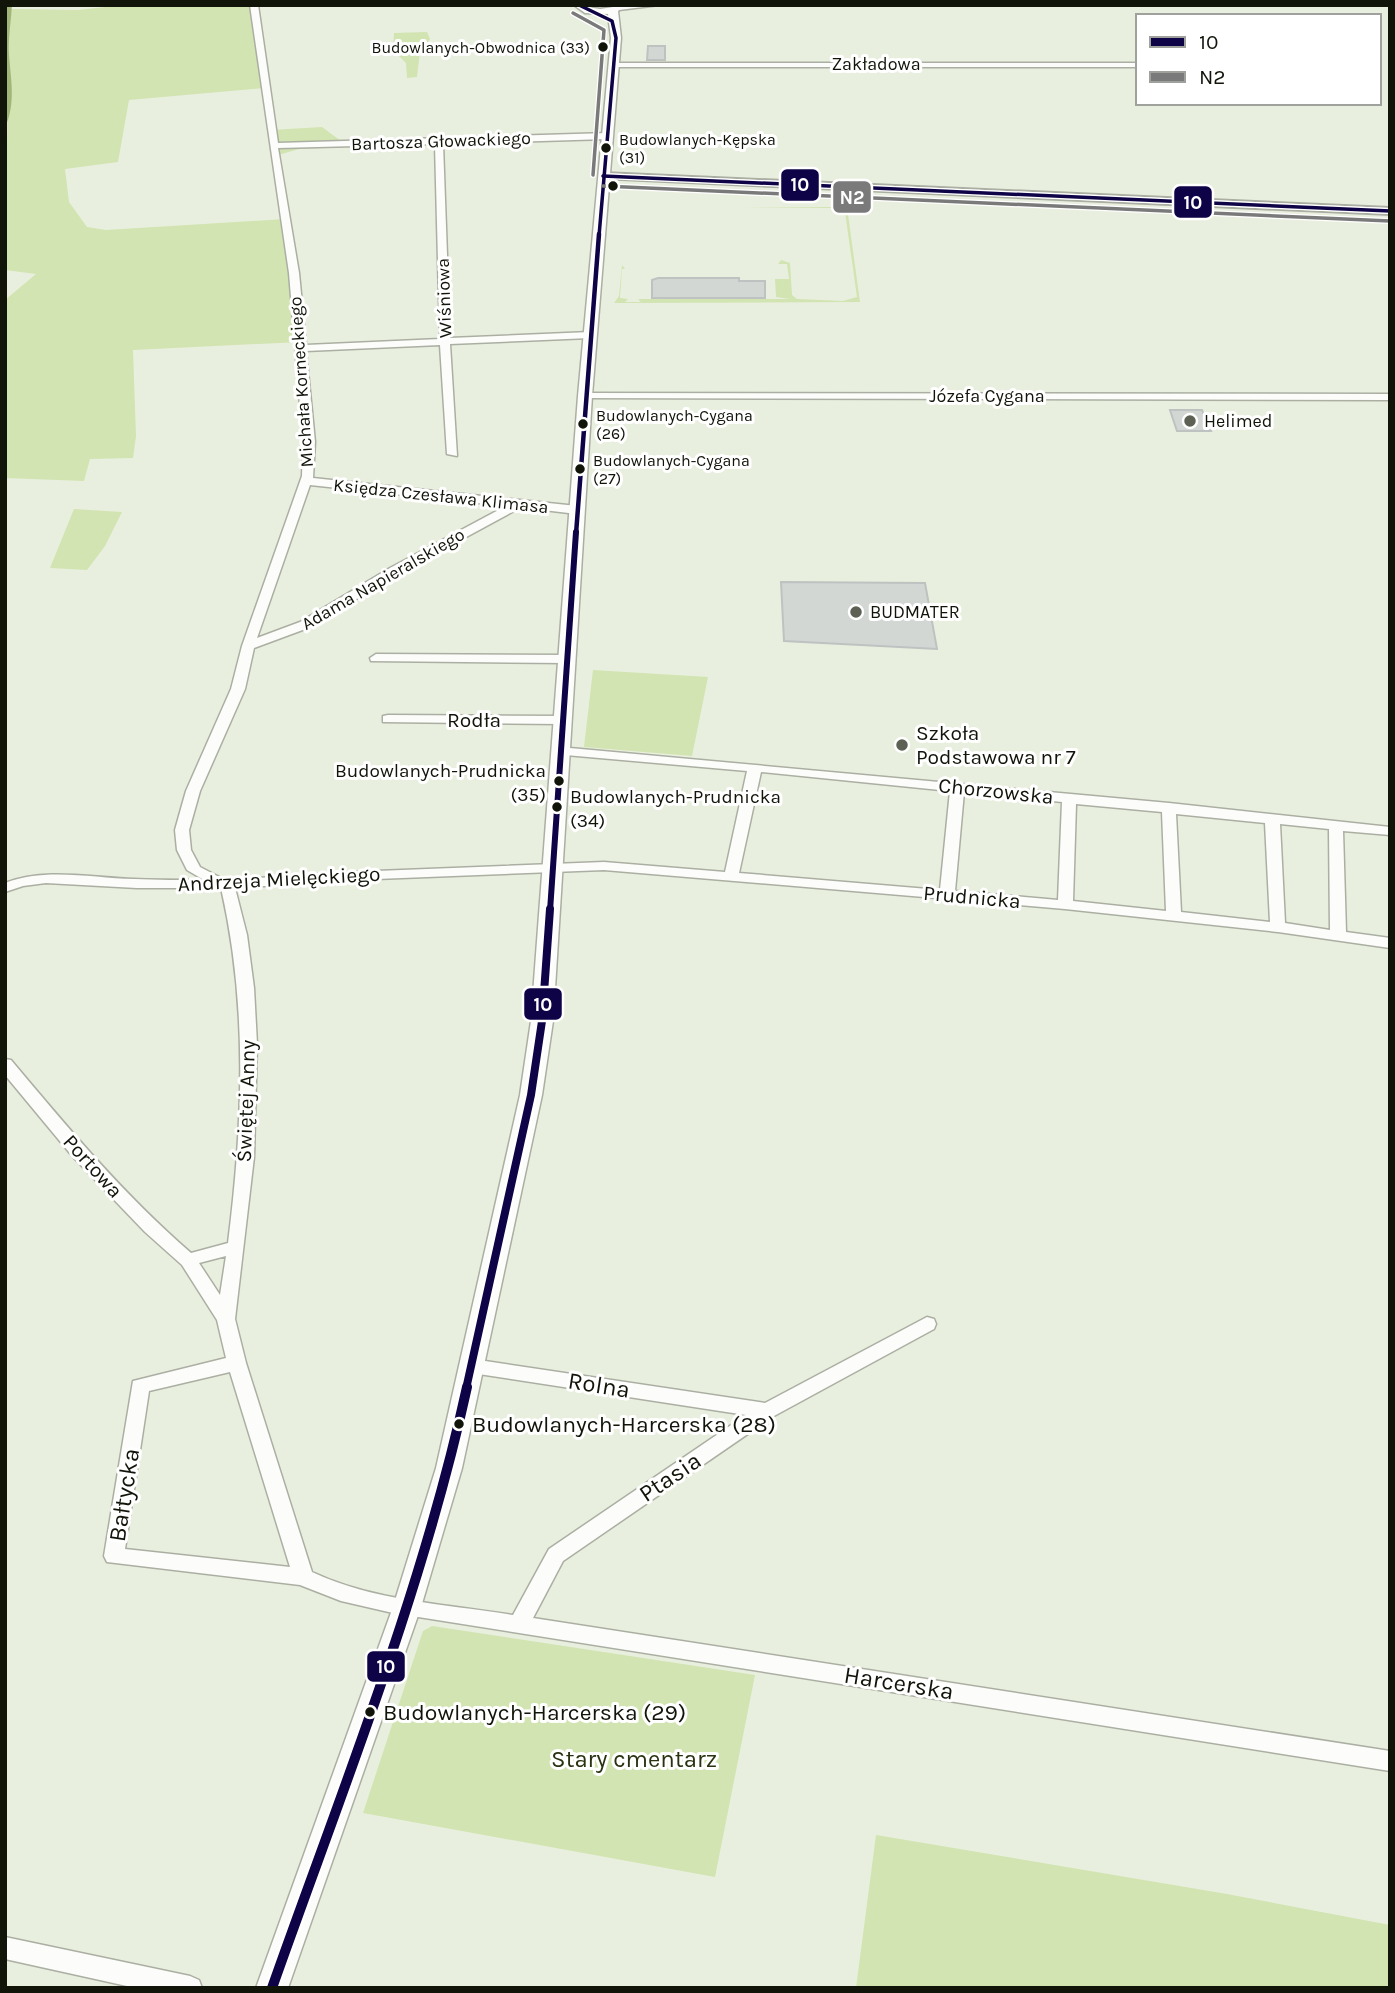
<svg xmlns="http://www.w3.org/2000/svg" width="1395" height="1993" viewBox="0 0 1395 1993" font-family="Karla,sans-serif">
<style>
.green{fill:#d2e4b1}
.water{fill:#a2b67a}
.building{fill:#d2d7d4;stroke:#bec3c1;stroke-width:2}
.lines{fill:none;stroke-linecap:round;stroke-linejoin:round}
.minor-casing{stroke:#abafa3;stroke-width:3}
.tertiary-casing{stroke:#abafa3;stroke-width:4}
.secondary-casing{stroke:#abafa3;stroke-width:3}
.minor{fill:#fcfdfa;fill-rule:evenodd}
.tertiary{fill:#fcfdfa;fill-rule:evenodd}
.secondary{fill:#fcfdfa;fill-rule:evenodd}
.bus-1-far4-casing{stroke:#fff;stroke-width:6}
.bus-1-far3-casing{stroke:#fff;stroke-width:8}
.bus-1-far2-casing{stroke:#fff;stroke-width:10}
.bus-1-far1-casing{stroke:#fff;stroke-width:13}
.bus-1-casing{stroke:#fff;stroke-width:15}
.bus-2-casing{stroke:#fff;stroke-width:6}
.bus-1-far4{stroke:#0e0347;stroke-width:3.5}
.bus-1-far3{stroke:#0e0347;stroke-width:4.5}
.bus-1-far2{stroke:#0e0347;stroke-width:6}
.bus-1-far1{stroke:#0e0347;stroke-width:8}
.bus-1{stroke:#0e0347;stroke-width:10}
.bus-2{stroke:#7a7a7a;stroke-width:3.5}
.bus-dot{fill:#101409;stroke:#fff;stroke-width:2.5}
.poi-dot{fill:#5c6154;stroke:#fff;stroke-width:2.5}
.labels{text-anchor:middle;stroke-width:6;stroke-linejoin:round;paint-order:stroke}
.far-bus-label{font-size:16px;fill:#101409;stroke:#fff;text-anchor:start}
.far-street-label{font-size:18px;fill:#101409;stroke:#fff}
.far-poi-label{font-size:18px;fill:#101409;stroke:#fff;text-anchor:start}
.bus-label{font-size:19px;fill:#101409;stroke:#fff;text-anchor:end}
.street-label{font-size:21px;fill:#101409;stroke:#fff}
.poi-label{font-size:21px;fill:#101409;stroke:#fff;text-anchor:start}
.near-bus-label{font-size:23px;fill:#101409;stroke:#fff;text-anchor:start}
.near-street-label{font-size:24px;fill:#101409;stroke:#fff}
.near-park-label{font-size:24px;fill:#293312;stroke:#fff}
.line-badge{stroke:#fff;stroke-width:2.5}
.badge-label{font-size:19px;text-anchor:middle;font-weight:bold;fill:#fff}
</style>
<rect width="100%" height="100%" fill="#e9efde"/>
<!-- green -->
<g class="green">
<polygon points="124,5 254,5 264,88 129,100 118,162 65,169 69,202 87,227 106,230 285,219 300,342 133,350 136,436 133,458 90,459 84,481 5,478 5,300 36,274 5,270 9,21 12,9 78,10"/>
<polygon points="427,32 430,39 420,52 417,77 407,78 406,63 393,50 394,33"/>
<polygon points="322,127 345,144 608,136 299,149 275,156 271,130"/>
<polygon points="742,207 847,207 860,302 614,303 619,296 622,265 625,269 622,269 620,298 628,299 625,302 641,302 638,299 790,299 776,297 775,279 789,279 787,264 778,264 781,260 790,263 792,295 797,299 843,301 857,297 845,212 831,208"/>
<polygon points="74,509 122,512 105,546 87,570 50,568"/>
<polygon points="593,670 708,677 692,756 584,747"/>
<polygon points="432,1626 755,1675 715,1877 363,1813 423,1631"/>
<polygon points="876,1835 1227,1894 1390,1925 1390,1988 856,1988"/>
</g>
<!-- water -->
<path class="water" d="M5 5H12C11 22 8 38 9 55 11 81 16 103 5 128Z"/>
<!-- building -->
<g class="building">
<polygon points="648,46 665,46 665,60 647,60"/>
<polygon points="658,278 739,278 739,281 765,281 765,298 652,298 652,280"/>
<polygon points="1170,410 1202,410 1211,431 1177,431"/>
<polygon points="781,582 925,583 937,649 784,641"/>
</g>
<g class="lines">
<defs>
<g id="minor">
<path d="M250 5H258L278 143 608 133 612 136 608 139 443 144 450 338 590 332 595 335 590 338 450 344 457 456 447 454 440 345 306 351 315 442 313 478 577 506 583 510 577 514 518 507 514 511 398 574 308 628 254 648 245 689 200 791 189 830 191 850 200 867 225 880 351 872 604 862 725 872 747 771 554 754 552 751 554 748 559 747 1169 803 1390 827V835L1343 831 1346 932 1390 938V948L1278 932 1065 909 604 870 351 880 235 888 247 935 254 988 257 1044 254 1157 235 1319 246 1363 312 1572C373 1601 446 1604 513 1615L549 1549 746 1415 472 1373 465 1371 463 1366 465 1361 472 1359 765 1403 927 1317 934 1319 936 1324 934 1329 774 1416 563 1561 533 1618 1390 1751V1771L393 1613 341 1601 300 1585 107 1562 104 1556 133 1381 226 1358 217 1320 182 1265 145 1232 73 1157 5 1075V1059L11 1060C68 1128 124 1195 191 1253L228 1243C243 1124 248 1006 221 888H137L46 883 23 886 5 892V883C45 867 93 878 134 879 157 880 181 880 204 880L187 870 177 850 175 830 186 791 231 689 242 646 302 476 303 442 289 273ZM435 144 440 339 306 345 299 273 278 148ZM310 485 506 506 390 568 300 622 257 638ZM761 772 950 791 940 890 739 873ZM964 792 1062 802 1058 900 955 891ZM1076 804 1162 812 1166 911 1073 901ZM1176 814 1265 823 1270 922 1181 912ZM1280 824 1329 829 1330 930 1285 923ZM226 1256 220 1295 199 1263ZM230 1372 290 1567 125 1549 149 1391Z"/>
<polygon points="659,5 619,10 615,8 625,5"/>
<polygon points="611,63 1138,63 1138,67 614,67"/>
<polygon points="585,393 1390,394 1390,400 581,398 580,396"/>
<polygon points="376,654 567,655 573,659 567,663 371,661 370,658"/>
<polygon points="388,715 561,716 568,720 561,724 383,722 383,716"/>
<polygon points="5,1937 190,1976 199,1980 202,1988 136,1988 5,1959"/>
</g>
<polygon id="tertiary" points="603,173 1390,208 1390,214 599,178 599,174"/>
<polygon id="secondary" points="574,5 600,9 626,5 618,11 621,38 592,396 553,1021 542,1095 462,1468 421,1607 288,1988 256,1988 393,1607 436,1468 520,1095 531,1021 578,396 611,38 608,14 585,13"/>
</defs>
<!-- minor casing -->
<use href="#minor" class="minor-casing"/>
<!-- tertiary casing -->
<use href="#tertiary" class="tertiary-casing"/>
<!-- secondary casing -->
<use href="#secondary" class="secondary-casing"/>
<!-- minor -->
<use href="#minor" class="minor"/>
<!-- tertiary -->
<use href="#tertiary" class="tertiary"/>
<!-- secondary -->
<use href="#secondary" class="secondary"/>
<defs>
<g id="bus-1-far4">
<polyline points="579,5 612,21 616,38 599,236"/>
<polyline points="603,176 1390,211"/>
</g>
<polyline id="bus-1-far3" points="576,534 599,234"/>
<polyline id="bus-1-far2" points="550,911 576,532"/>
<polyline id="bus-1-far1" points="466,1389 531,1095 542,1021 550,909"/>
<path id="bus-1" d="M272 1988C342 1790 422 1593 467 1387"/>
<g id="bus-2">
<polyline points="573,13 604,30 593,175"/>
<polyline points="603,186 1390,221"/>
</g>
</defs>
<!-- bus-1-far4 casing -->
<use href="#bus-1-far4" class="bus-1-far4-casing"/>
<!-- bus-1-far3 casing -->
<use href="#bus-1-far3" class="bus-1-far3-casing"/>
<!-- bus-1-far2 casing -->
<use href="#bus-1-far2" class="bus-1-far2-casing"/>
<!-- bus-1-far1 casing -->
<use href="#bus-1-far1" class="bus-1-far1-casing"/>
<!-- bus-1 casing -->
<use href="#bus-1" class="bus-1-casing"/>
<!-- bus-2 casing -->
<use href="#bus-2" class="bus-2-casing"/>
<!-- bus-1-far4 -->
<use href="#bus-1-far4" class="bus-1-far4"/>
<!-- bus-1-far3 -->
<use href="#bus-1-far3" class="bus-1-far3"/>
<!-- bus-1-far2 -->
<use href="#bus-1-far2" class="bus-1-far2"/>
<!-- bus-1-far1 -->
<use href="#bus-1-far1" class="bus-1-far1"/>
<!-- bus-1 -->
<use href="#bus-1" class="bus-1"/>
<!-- bus-2 -->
<use href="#bus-2" class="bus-2"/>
</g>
<!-- markers -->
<g class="bus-dot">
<circle cx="603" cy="47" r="6"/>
<circle cx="606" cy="148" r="6"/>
<circle cx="613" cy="186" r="6"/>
<circle cx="583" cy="424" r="6"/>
<circle cx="580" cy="469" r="6"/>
<circle cx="559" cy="781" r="6"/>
<circle cx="557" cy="807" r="6"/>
<circle cx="459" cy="1424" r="6"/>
<circle cx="370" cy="1712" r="6"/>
</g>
<g class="poi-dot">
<circle cx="1190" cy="421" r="7"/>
<circle cx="856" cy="612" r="7"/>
<circle cx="902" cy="745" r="7"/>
</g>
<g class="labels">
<!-- far-bus labels -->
<g class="far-bus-label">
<text x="590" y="53" text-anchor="end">Budowlanych-Obwodnica (33)</text>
<text x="619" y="145">Budowlanych-Kępska<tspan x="619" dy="18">(31)</tspan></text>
<text x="596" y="421">Budowlanych-Cygana<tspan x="596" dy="18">(26)</tspan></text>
<text x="593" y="466">Budowlanych-Cygana<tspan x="593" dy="18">(27)</tspan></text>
</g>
<!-- far-street labels -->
<g class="far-street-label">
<text x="876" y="70">Zakładowa</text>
<text transform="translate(441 141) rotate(-2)" y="6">Bartosza Głowackiego</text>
<text transform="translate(444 298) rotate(-92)" y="6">Wiśniowa</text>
<text transform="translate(301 382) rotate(-94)" y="6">Michała Korneckiego</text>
<text x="987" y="402">Józefa Cygana</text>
<text transform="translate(441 496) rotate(6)" y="6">Księdza Czesława Klimasa</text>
<text transform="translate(383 579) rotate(-30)" y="6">Adama Napieralskiego</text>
</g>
<!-- far-poi labels -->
<g class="far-poi-label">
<text x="1204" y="427">Helimed</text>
<text x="870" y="618">BUDMATER</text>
</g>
<!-- bus labels -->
<g class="bus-label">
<text x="546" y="777">Budowlanych-Prudnicka<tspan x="546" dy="24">(35)</tspan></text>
<text x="570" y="803" text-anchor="start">Budowlanych-Prudnicka<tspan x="570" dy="24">(34)</tspan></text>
</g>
<!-- street labels -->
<g class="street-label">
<text x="474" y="727">Rodła</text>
<text transform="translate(996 791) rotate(6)" y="7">Chorzowska</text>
<text transform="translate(279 879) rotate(-3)" y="7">Andrzeja Mielęckiego</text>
<text transform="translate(972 897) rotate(5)" y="7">Prudnicka</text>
<text transform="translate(246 1101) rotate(-88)" y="7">Świętej Anny</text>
<text transform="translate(93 1166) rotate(48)" y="7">Portowa</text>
</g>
<!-- poi labels -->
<g class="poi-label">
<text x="916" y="740">Szkoła<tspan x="916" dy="24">Podstawowa nr 7</tspan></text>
</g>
<!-- near-bus labels -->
<g class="near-bus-label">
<text x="472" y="1432">Budowlanych-Harcerska (28)</text>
<text x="383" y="1720">Budowlanych-Harcerska (29)</text>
</g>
<!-- near-street labels -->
<g class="near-street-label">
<text transform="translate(599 1385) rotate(9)" y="8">Rolna</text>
<text transform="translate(670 1477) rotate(-34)" y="8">Ptasia</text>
<text transform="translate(124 1495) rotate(-81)" y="8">Bałtycka</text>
<text transform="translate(899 1683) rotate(9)" y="8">Harcerska</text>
</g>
<!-- near-park labels -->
<g class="near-park-label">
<text x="634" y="1767">Stary cmentarz</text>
</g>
</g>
<g class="line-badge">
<rect x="780" y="168" width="40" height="34" rx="7" fill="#0e0347"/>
<rect x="832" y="180" width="40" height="34" rx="7" fill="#7a7a7a"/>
<rect x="1173" y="185" width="40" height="34" rx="7" fill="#0e0347"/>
<rect x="523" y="987" width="40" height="34" rx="7" fill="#0e0347"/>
<rect x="366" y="1650" width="40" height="33" rx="7" fill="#0e0347"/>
</g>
<g class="badge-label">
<text x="800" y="191">10</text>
<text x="852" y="204">N2</text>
<text x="1193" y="209">10</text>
<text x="543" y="1011">10</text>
<text x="386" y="1673">10</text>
</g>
<!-- border -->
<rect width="1395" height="1993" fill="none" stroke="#101409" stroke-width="14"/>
<!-- legend -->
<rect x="1136" y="14" width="245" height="91" fill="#ffffff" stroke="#9fa19d" stroke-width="2"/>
<rect x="1150" y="37" width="35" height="10" fill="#0e0347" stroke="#9fa19d" stroke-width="2"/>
<text x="1199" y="49" font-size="21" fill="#101409">10</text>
<rect x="1150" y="72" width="35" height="10" fill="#7a7a7a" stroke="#9fa19d" stroke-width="2"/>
<text x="1199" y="84" font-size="21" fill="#101409">N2</text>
</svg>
